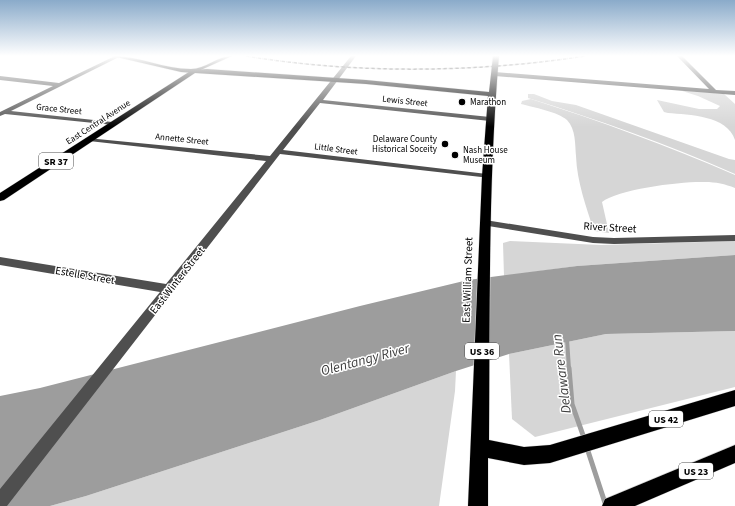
<svg xmlns="http://www.w3.org/2000/svg" width="735" height="506" viewBox="0 0 735 506" font-family="'Source Sans 3',sans-serif">
<style>
.green{fill:#d6d6d6}
.water{fill:#9d9d9d}
.lines{fill:none;stroke-linecap:round;stroke-linejoin:round}
.stream-far1{stroke:#9d9d9d;stroke-width:4}
.stream{stroke:#9d9d9d;stroke-width:5}
.major-casing{stroke:#dbdbdb;stroke-width:1}
.highway-casing{stroke:#dbdbdb;stroke-width:1}
.minor{fill:#4f4f4f;fill-rule:evenodd}
.major{fill:#000;fill-rule:evenodd}
.highway{fill:#000;fill-rule:evenodd}
.rail{stroke:#000;stroke-width:1.5;stroke-dasharray:3.5 1 0.5 1;stroke-linecap:butt}
.poi-dot{fill:#000;stroke:#fff;stroke-width:1.5}
.labels{text-anchor:middle;stroke-width:3;stroke-linejoin:round;paint-order:stroke}
.far-street-label{font-size:9px;fill:#000;stroke:#fff}
.far-poi-label{font-size:9px;fill:#000;stroke:#fff;text-anchor:start}
.shield{fill:#fff;stroke:#4c4c4c;stroke-width:1}
.shield-label{font-size:10px;font-weight:bold;fill:#000}
.street-label{font-size:11px;fill:#000;stroke:#fff}
.near-water-label{font-size:14px;font-style:italic;fill:#3e3e3e;stroke:#fff}
</style>
<rect width="100%" height="100%" fill="#fff"/>
<!-- green -->
<g class="green">
<path d="M679 90 724 94 735 104V140C727 115 689 115 668 113L664 112 657 100 699 109H717L720 106 698 96Z"/>
<path d="M528 94H534L552 101 576 105 729 159 735 160V174C667 144 599 120 528 98Z"/>
<path d="M531 99C600 121 668 146 735 175V188C725 184 716 182 705 182 683 181 618 189 602 202L609 233 594 231C586 206 577 182 576 156 575 145 576 129 567 120 558 112 533 107 521 104L522 101Z"/>
<polygon points="510,241 601,245 735,241 735,255 577,266 504,276 503,243"/>
<polygon points="735,331 735,387 535,437 512,419 509,354 606,334"/>
<polygon points="456,371 455,391 439,506 50,506 86,496 320,420"/>
</g>
<!-- water -->
<polygon class="water" points="735,255 735,331 606,334 509,354 456,371 320,420 86,496 50,506 0,506 0,396 40,388 360,306 468,280 577,266"/>
<g class="lines">
<!-- stream-far1 -->
<polyline class="stream-far1" points="567,339 569,369"/>
<!-- stream -->
<g class="stream">
<polyline points="569,368 572,404 584,438"/>
<polyline points="587,448 606,506"/>
</g>
<defs>
<path id="major" d="M112 56C139 56 164 69 191 69 205 69 218 56 232 56L194 73 181 72Z"/>
<g id="highway">
<path d="M493 56H499C488 183 490 312 489 440L524 447 550 445 735 390V406L550 463 524 465 488 458V506H468L482 176 488 96 366 84 195 73 4 200 0 201V193L192 70 207 69 366 80 489 92Z"/>
<polygon points="735,445 735,463 635,506 602,506 605,499"/>
</g>
</defs>
<!-- major casing -->
<use href="#major" class="major-casing"/>
<!-- highway casing -->
<use href="#highway" class="highway-casing"/>
<!-- minor -->
<g class="minor">
<polygon points="115,56 119,57 11,111 112,122 115,124 114,125 5,114 0,116 0,112 53,86 0,80 0,76 59,83"/>
<polygon points="351,56 356,56 323,100 490,117 493,119 490,121 320,103 283,150 487,174 490,174 490,178 280,154 7,506 0,506 0,489 160,292 0,265 0,257 166,284 266,161 89,141 85,139 87,138 270,156"/>
<polygon points="677,56 682,56 716,90 735,91 735,95 495,76 492,74 495,72 709,89"/>
<polygon points="485,220 593,237 614,238 735,235 735,241 614,244 593,243 482,225 480,223 482,221"/>
</g>
<!-- major -->
<use href="#major" class="major"/>
<!-- highway -->
<use href="#highway" class="highway"/>
<!-- rail -->
<path class="rail" d="M246 56C354 74 476 73 585 56"/>
</g>
<!-- sky -->
<linearGradient id="sky" x2="0" y2="1"><stop stop-color="#8aabca"/><stop offset="0.44" stop-color="#fff"/><stop offset="1" stop-color="#fff" stop-opacity="0"/></linearGradient>
<rect width="735" height="127" fill="url(#sky)"/>
<!-- markers -->
<g class="poi-dot">
<circle cx="462" cy="102" r="4"/>
<circle cx="445" cy="144" r="4"/>
<circle cx="455" cy="155" r="4"/>
</g>
<g class="labels">
<!-- far-street labels -->
<g class="far-street-label">
<text transform="translate(405 101) rotate(6)" y="3">Lewis Street</text>
<text transform="translate(59 109) rotate(6)" y="3">Grace Street</text>
<text transform="translate(98 122) rotate(-33)" y="3">East Central Avenue</text>
<text transform="translate(182 139) rotate(6)" y="3">Annette Street</text>
<text transform="translate(336 149) rotate(7)" y="3">Little Street</text>
</g>
<!-- far-poi labels -->
<g class="far-poi-label">
<text x="470" y="105">Marathon</text>
<text x="437" y="142" text-anchor="end">Delaware County<tspan x="437" dy="10">Historical Soceity</tspan></text>
<text x="463" y="153">Nash House<tspan x="463" dy="10">Museum</tspan></text>
</g>
<!-- shield labels -->
<g class="shield">
<rect x="39" y="153" width="34" height="16" rx="3"/>
<rect x="465" y="343" width="34" height="16" rx="3"/>
<rect x="649" y="411" width="34" height="16" rx="3"/>
<rect x="679" y="463" width="34" height="16" rx="3"/>
</g>
<g class="shield-label">
<text x="56" y="165">SR 37</text>
<text x="482" y="355">US 36</text>
<text x="666" y="423">US 42</text>
<text x="696" y="475">US 23</text>
</g>
<!-- street labels -->
<g class="street-label">
<text transform="translate(610 227) rotate(3)" y="4">River Street</text>
<text transform="translate(85 275) rotate(10)" y="4">Estelle Street</text>
<text transform="translate(177 280) rotate(-52)" y="4">East Winter Street</text>
<text transform="translate(467 280) rotate(-88)" y="4">East William Street</text>
</g>
<!-- near-water labels -->
<g class="near-water-label">
<text transform="translate(365 359) rotate(-15)" y="5">Olentangy River</text>
<text transform="translate(561 374) rotate(-97)" y="5">Delaware Run</text>
</g>
</g>
</svg>
